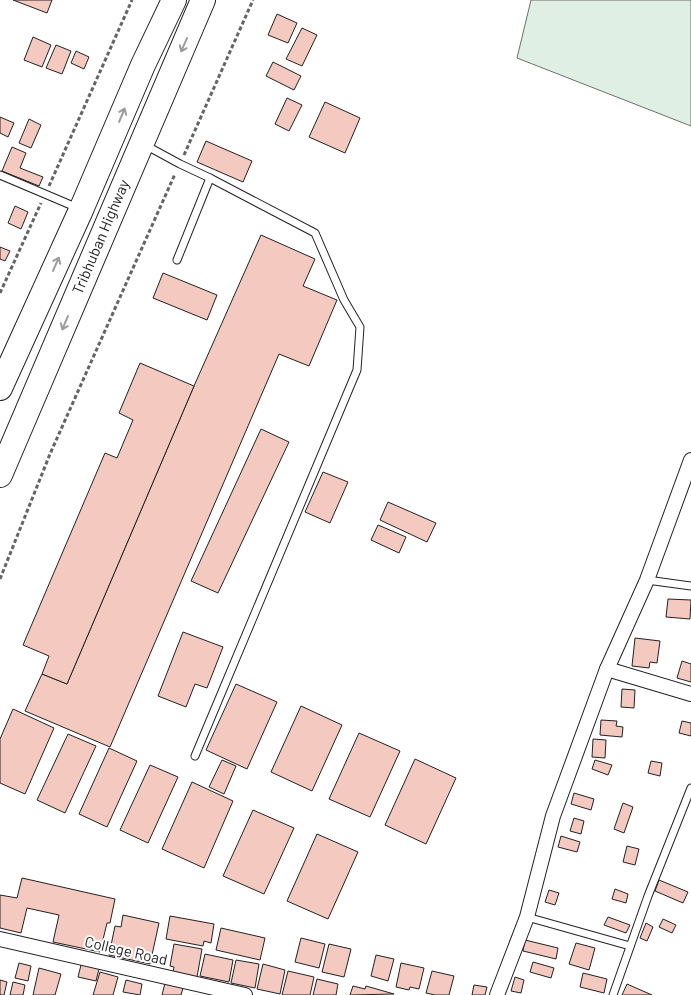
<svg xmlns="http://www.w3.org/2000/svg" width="691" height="995" viewBox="0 0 691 995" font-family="Barlow,sans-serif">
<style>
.green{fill:#e0efe3;stroke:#6f6f6f}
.building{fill:#f3c9c0;stroke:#222}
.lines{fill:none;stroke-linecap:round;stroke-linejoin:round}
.service-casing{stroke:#222;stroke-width:9}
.minor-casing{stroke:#222;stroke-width:16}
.trunk-casing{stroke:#222;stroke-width:26}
.path{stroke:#646464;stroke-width:3;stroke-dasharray:4 2.5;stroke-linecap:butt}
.service{stroke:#fff;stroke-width:7}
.minor{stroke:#fff;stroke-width:14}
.trunk{stroke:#fff;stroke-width:24}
.oneway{stroke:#9c9c9c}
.labels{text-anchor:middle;stroke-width:4;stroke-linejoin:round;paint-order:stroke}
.street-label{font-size:15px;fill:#222;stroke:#fff}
</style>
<rect width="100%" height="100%" fill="#fff"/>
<!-- green -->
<polygon class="green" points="531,0 691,0 691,126 517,58"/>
<!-- building -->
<g class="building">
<polygon points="13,0 52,0 47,13"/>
<polygon points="277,14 297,23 288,43 268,35"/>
<polygon points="302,28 317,35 302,66 286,59"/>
<polygon points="33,37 51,45 42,67 24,60"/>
<polygon points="56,45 71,51 62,74 46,68"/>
<polygon points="76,51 89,57 84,69 71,63"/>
<polygon points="273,62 301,76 294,90 266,76"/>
<polygon points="287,98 302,105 289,131 275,124"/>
<polygon points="325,102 360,118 345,153 309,137"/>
<polygon points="0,117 14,123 8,137 0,133"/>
<polygon points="29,119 41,125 31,148 19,143"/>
<polygon points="206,141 252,161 243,182 197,162"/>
<polygon points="12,147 26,153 20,168 43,177 39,186 2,171"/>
<polygon points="15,206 28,212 21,229 8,223"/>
<polygon points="261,235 315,259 303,286 337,300 309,366 279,354 110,747 25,711 42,674 67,684 194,386"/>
<polygon points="0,247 10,251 5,261 0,259"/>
<polygon points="163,273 217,295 207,320 153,298"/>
<polygon points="140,363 194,386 67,684 42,674 49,656 23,645 105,453 117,458 133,420 119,413"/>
<polygon points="261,429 289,442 218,593 191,581"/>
<polygon points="323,472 348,482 330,523 305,512"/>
<polygon points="388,502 436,523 427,542 380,520"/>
<polygon points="378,525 406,537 399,553 371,540"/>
<polygon points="668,599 691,600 690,619 666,617"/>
<polygon points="183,632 223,647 207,688 195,684 186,707 158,696"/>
<polygon points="635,638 660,641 657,663 650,662 649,668 632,666"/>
<polygon points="682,661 691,664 691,682 677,678"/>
<polygon points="236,684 277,702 247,769 206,750"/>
<polygon points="622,689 635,690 634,708 621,707"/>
<polygon points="301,706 342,725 312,791 271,772"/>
<polygon points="13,709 54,728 25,794 0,783 0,739"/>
<polygon points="601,720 617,721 616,726 623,727 622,737 600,735"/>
<polygon points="682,721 691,723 691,736 679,733"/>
<polygon points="359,733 400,751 370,817 329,799"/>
<polygon points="68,734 96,746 65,813 37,800"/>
<polygon points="593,739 606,740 605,758 592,757"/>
<polygon points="109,748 137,761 107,827 79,814"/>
<polygon points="415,759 456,778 426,844 385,825"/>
<polygon points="222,760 236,766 224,794 209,787"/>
<polygon points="595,760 612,765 608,775 592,769"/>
<polygon points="651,761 662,763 660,776 648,773"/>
<polygon points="150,765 178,777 148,843 120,830"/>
<polygon points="192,782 233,801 204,868 162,849"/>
<polygon points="574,793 594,799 591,810 571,804"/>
<polygon points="623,803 633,807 624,833 614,829"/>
<polygon points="253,810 294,828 264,894 223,876"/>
<polygon points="574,818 584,821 581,834 570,831"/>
<polygon points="317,834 358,852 328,919 287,901"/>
<polygon points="561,836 580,842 577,852 558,847"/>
<polygon points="627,846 639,849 635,865 623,862"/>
<polygon points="22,878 115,899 110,923 107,923 100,952 53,942 59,915 27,908 21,933 0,928 0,895 17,898"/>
<polygon points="659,880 688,892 683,903 655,891"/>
<polygon points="615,889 628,894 626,903 612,899"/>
<polygon points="549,890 559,893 555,905 545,902"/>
<polygon points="123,915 159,923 150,964 109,955 115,926 121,927"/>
<polygon points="170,916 214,924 211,943 204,941 203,946 166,939"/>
<polygon points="608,917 630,925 626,933 604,925"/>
<polygon points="663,919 676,925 672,933 659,927"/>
<polygon points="646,923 653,927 647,941 640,938"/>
<polygon points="221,928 265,938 260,960 216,950"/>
<polygon points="301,938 325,944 319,968 295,962"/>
<polygon points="525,940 558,948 556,959 523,951"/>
<polygon points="576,943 595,948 589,970 569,964"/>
<polygon points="174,944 202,949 197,977 173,972 174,967 170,966"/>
<polygon points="329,944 351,949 344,977 322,972"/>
<polygon points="205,954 233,960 229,982 200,976"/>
<polygon points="376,955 394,959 388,981 371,976"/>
<polygon points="236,960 259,964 255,988 231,983"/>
<polygon points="82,961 100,965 96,981 78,977"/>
<polygon points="533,962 554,968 551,978 530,972"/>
<polygon points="19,963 31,966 28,981 15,978"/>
<polygon points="401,963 424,968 419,989 410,987 409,990 396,987"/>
<polygon points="263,964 285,970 280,994 257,989"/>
<polygon points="39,968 61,974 55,995 33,995"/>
<polygon points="288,971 314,977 310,995 282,995"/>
<polygon points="432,971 454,976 449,995 435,995 426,993"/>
<polygon points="100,972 118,977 113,995 93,995"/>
<polygon points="583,973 607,979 604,993 580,987"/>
<polygon points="515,977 524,980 521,993 511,991"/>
<polygon points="317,979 338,984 336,995 313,995"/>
<polygon points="0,980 7,982 4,995 0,995"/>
<polygon points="126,980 142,984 140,995 123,992"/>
<polygon points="13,982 25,985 23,995 10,995"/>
<polygon points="165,983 183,988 181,995 162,995"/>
<polygon points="627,984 652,995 622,995"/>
<polygon points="474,985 487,987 485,995 472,995"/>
<polygon points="353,986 365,989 366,986 394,994 350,995"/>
</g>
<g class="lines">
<defs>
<g id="service">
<polyline points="145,145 180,164 210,178 315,233 344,300 360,327 357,370 195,756"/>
<polyline points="0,175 78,208"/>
<polyline points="177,260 210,178"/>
<polyline points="647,580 691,586"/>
<polyline points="527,917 630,946"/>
<polyline points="613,995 648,896 691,788"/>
</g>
<g id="minor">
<polyline points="607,669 691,694"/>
<polyline points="0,939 245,995"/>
<polyline points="497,995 527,917 553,816 607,669 647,580 691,460"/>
</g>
<g id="trunk">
<polyline points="0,388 81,210 143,65 174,0"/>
<polyline points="0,475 203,0"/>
</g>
</defs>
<!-- service casing -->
<use href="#service" class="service-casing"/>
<!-- minor casing -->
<use href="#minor" class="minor-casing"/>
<!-- trunk casing -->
<use href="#trunk" class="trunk-casing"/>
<!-- path -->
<g class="path">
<polyline points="184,155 253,0"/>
<polyline points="49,186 132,0"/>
<polyline points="0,293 41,203"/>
<polyline points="0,579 50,454 175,174"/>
</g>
<!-- service -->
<use href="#service" class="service"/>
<!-- minor -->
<use href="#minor" class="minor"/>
<!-- trunk -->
<use href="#trunk" class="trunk"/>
</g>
<!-- one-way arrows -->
<defs><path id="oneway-shaft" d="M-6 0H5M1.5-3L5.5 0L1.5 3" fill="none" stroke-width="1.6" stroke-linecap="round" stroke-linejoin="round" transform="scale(1.25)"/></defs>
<g class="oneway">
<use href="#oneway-shaft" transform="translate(184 45) rotate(114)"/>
<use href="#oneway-shaft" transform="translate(122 115) rotate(-67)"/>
<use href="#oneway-shaft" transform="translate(56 264) rotate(-66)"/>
<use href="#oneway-shaft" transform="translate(65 323) rotate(113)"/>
</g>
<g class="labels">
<!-- street labels -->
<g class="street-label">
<text transform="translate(101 237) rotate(-67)" y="5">Tribhuban Highway</text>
<text transform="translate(126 951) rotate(13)" y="5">College Road</text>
</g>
</g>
</svg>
